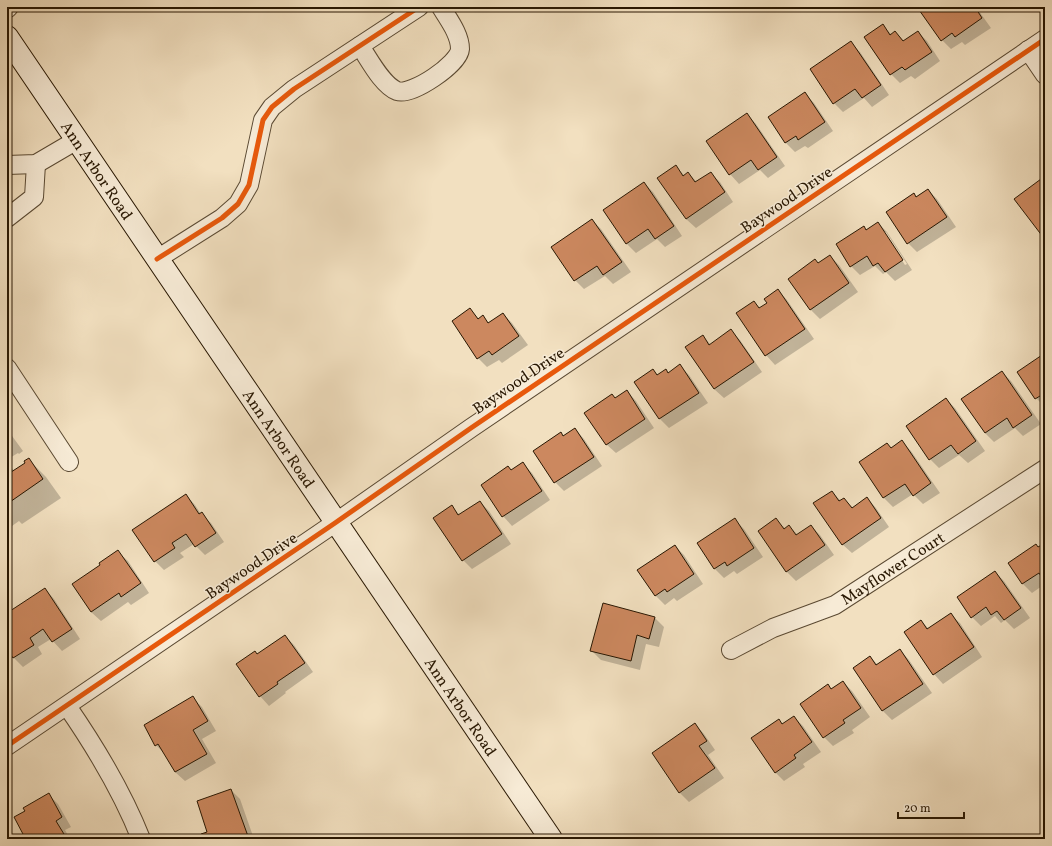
<svg xmlns="http://www.w3.org/2000/svg" width="1052" height="846" viewBox="0 0 1052 846" font-family="Vollkorn,serif">
<style>
.shadow{fill:#0003;fill-rule:evenodd}
.building{fill:#cc885f;stroke:#281702}
.lines{fill:none;stroke-linecap:round;stroke-linejoin:round}
.street-casing{stroke:#5a4932;stroke-width:20}
.secondary-casing{stroke:#281702;stroke-width:24}
.street{stroke:#f7ebd6;stroke-width:18}
.secondary{stroke:#f7ebd6;stroke-width:22}
.cycleway-casing{stroke:#f7ebd6;stroke-width:8}
.cycleway{stroke:#e8590c;stroke-width:5}
.labels{text-anchor:middle;stroke-width:3;stroke-linejoin:round;paint-order:stroke}
.street-label{font-size:16px;fill:#281702;stroke:#f7ebd6}
</style>
<rect width="100%" height="100%" fill="#f2e0c0"/>
<filter id="stains"><feTurbulence type="fractalNoise" baseFrequency=".005" numOctaves="4"/><feColorMatrix values="0 0 0 0 .2 0 0 0 0 .09 0 0 0 0 .02 0 0 0 .5 -.17"/></filter>
<radialGradient id="worn" r=".72"><stop offset=".6" stop-color="#630" stop-opacity="0"/><stop offset="1" stop-color="#630" stop-opacity=".3"/></radialGradient>
<!-- shadow -->
<g class="shadow">
<polygon points="919,7 976,7 991,28 965,45 962,42 951,49 942,40"/>
<polygon points="999,7 1011,7 1004,12"/>
<polygon points="883,26 892,35 895,32 904,41 918,32 927,41 940,61 915,79 911,76 900,83 891,74"/>
<polygon points="851,43 860,52 889,95 872,107 864,98 843,112 834,103"/>
<polygon points="805,94 814,103 833,131 808,148 805,146 795,152 786,143 769,117"/>
<polygon points="747,114 756,124 785,166 768,178 760,170 739,184 730,174 707,141"/>
<polygon points="676,167 685,176 688,173 697,182 710,173 720,182 733,202 696,228 686,219"/>
<polygon points="644,183 653,192 682,236 665,247 657,239 636,253 627,244 604,210"/>
<polygon points="928,190 937,199 956,227 917,252 908,243 914,195 917,198"/>
<polygon points="592,220 601,229 631,272 613,284 605,276 584,289 575,280"/>
<path d="M878 223 887 232 912 270 895 281 886 272 883 274 875 266 860 275 851 266 863 227 867 230ZM884 232H886L907 264 905 265Z"/>
<polygon points="830,256 839,265 858,292 820,319 811,310 790,279 819,264"/>
<polygon points="778,290 787,300 814,339 775,365 766,355 754,302 761,309 768,304"/>
<polygon points="470,310 479,319 483,317 489,323 503,314 512,323 528,345 502,363 499,360 487,367 478,358"/>
<polygon points="731,331 740,340 762,372 724,398 714,389 686,347 703,336 711,345"/>
<polygon points="1045,354 1045,407 1036,398 1019,372"/>
<polygon points="680,366 689,375 708,403 669,428 660,419 635,382 653,370 658,375 666,370 669,373"/>
<polygon points="1002,372 1011,381 1041,424 1023,436 1015,428 994,442 985,433"/>
<polygon points="627,391 636,401 654,428 616,453 606,444 615,399"/>
<polygon points="946,399 955,408 985,451 968,463 959,455 939,468 930,459"/>
<polygon points="7,429 23,451 19,454 18,453 8,459 10,463 9,464 14,471 26,463 28,459 46,477 61,498 22,524 19,521 12,526 7,521"/>
<polygon points="575,429 584,439 602,466 564,491 555,482 564,437"/>
<polygon points="902,442 911,451 940,493 923,504 913,494 893,507 884,498 860,462 891,449"/>
<polygon points="523,464 532,473 550,500 512,526 503,516 512,471"/>
<polygon points="832,492 841,501 844,499 853,508 867,498 876,508 889,527 852,553 842,544"/>
<polygon points="186,495 195,505 201,514 211,523 224,542 205,555 194,544 180,553 184,557 164,570 155,561"/>
<polygon points="480,502 489,511 511,544 472,569 463,560 435,518 452,507 460,515"/>
<polygon points="734,519 744,529 763,557 737,574 734,571 724,578 715,569 698,543"/>
<polygon points="776,520 786,529 789,526 798,535 811,526 820,535 834,555 796,581 787,572 759,531"/>
<polygon points="1045,544 1045,584 1032,593 1023,584 1009,563 1036,545 1039,548"/>
<polygon points="675,546 684,555 703,584 677,601 674,598 665,605 655,595"/>
<polygon points="118,552 128,561 149,593 131,605 128,602 101,621 91,612"/>
<polygon points="995,572 1004,581 1030,618 1014,629 1005,620 1001,623 995,616 981,626 972,617"/>
<polygon points="45,589 54,599 80,639 62,651 51,639 38,647 42,654 23,667 14,658 7,647 7,614"/>
<polygon points="950,614 960,623 982,657 943,684 934,674 921,621 929,629"/>
<polygon points="655,618 664,627 659,647 646,644 640,670 601,660 592,651"/>
<polygon points="285,636 294,645 313,672 285,692 286,693 269,706 260,696 257,655"/>
<polygon points="900,650 909,660 932,693 892,720 883,711 854,668 870,657 878,665"/>
<polygon points="843,682 852,691 870,717 852,730 854,733 833,746 824,737 828,686 832,690"/>
<polygon points="193,698 202,707 216,731 202,739 216,763 185,781 175,772 165,754 156,745"/>
<polygon points="794,717 803,726 821,752 803,764 805,767 784,781 775,772 779,720 783,724"/>
<polygon points="695,724 704,734 715,750 708,755 724,778 689,802 680,793 653,754"/>
<polygon points="231,790 240,799 254,839 203,839 209,832"/>
<polygon points="49,795 58,804 71,827 65,830 70,839 25,839"/>
</g>
<!-- building -->
<g class="building">
<polygon points="917,7 975,7 982,18 955,37 952,33 941,41"/>
<polygon points="883,24 890,35 895,31 903,41 918,31 932,52 905,70 902,67 890,75 864,37"/>
<polygon points="851,41 881,85 862,98 855,89 833,104 810,69"/>
<polygon points="805,92 825,122 798,140 796,136 785,143 768,117"/>
<polygon points="747,113 777,157 758,170 751,160 729,175 706,141"/>
<polygon points="676,165 683,176 688,172 695,182 711,172 725,192 686,219 657,178"/>
<polygon points="1041,179 1045,185 1045,235 1043,237 1014,199"/>
<polygon points="644,182 674,226 655,239 648,229 626,244 603,210"/>
<polygon points="928,189 947,217 907,244 886,212 914,193 916,197"/>
<polygon points="592,219 622,262 603,275 597,266 574,281 551,247"/>
<polygon points="878,222 903,260 885,272 878,263 873,266 867,256 850,267 836,244 864,226 866,230"/>
<polygon points="830,255 849,283 810,310 788,279 815,259 818,263"/>
<polygon points="778,289 805,329 765,356 736,313 754,301 759,308 767,303 764,299"/>
<polygon points="470,308 478,319 483,315 488,323 503,313 519,336 492,355 489,351 477,359 452,321"/>
<polygon points="731,329 754,362 714,389 685,347 703,335 709,345"/>
<polygon points="1045,353 1045,393 1035,399 1017,372"/>
<polygon points="680,364 699,393 659,419 634,382 653,369 657,375 666,369 668,373"/>
<polygon points="1002,371 1032,415 1013,428 1007,418 985,433 961,399"/>
<polygon points="627,390 645,419 606,445 584,413 612,394 615,398"/>
<polygon points="946,398 976,441 958,454 951,445 929,460 906,426"/>
<polygon points="575,428 594,457 554,483 533,451 561,432 563,436"/>
<polygon points="902,440 931,483 913,496 905,484 883,498 859,462 887,443 891,448"/>
<polygon points="29,458 43,479 7,504 7,473 8,474 25,463 24,461"/>
<polygon points="523,462 542,491 502,517 481,485 508,466 511,470"/>
<polygon points="832,491 839,501 844,498 852,508 867,497 881,518 842,545 813,503"/>
<polygon points="186,494 199,514 202,512 216,533 195,547 186,534 172,543 175,548 154,562 132,530"/>
<polygon points="480,501 502,534 462,561 433,518 452,505 458,515"/>
<polygon points="735,518 754,548 727,566 725,562 714,569 697,543"/>
<polygon points="776,518 784,529 789,525 796,535 811,525 825,545 786,572 758,531"/>
<polygon points="1045,543 1045,582 1039,573 1022,584 1008,563 1036,544 1038,547"/>
<polygon points="675,545 694,574 667,592 665,589 655,596 637,570"/>
<polygon points="118,550 141,583 121,597 119,593 91,612 72,584 100,565 99,563"/>
<polygon points="995,571 1021,608 1004,620 997,611 991,615 986,607 971,618 957,597"/>
<polygon points="45,588 72,629 52,642 43,629 30,638 34,645 13,658 7,649 7,613"/>
<polygon points="603,603 655,617 649,639 637,635 631,661 590,651"/>
<polygon points="951,613 974,647 933,675 904,632 921,620 927,629"/>
<polygon points="285,635 305,663 277,682 278,684 259,697 236,664 255,651 257,654"/>
<polygon points="900,649 923,684 882,711 853,668 870,656 876,665"/>
<polygon points="843,681 861,708 843,720 845,723 823,738 800,704 828,684 831,689"/>
<polygon points="193,696 208,721 193,730 207,754 175,772 158,744 155,746 144,725"/>
<polygon points="794,716 812,742 794,755 796,758 775,773 751,738 779,719 782,724"/>
<polygon points="695,723 707,741 699,746 715,768 679,793 652,753"/>
<polygon points="231,789 249,839 202,839 201,834 207,832 197,801"/>
<polygon points="49,793 62,817 56,821 67,839 24,839 23,837 24,836 14,817 25,811 23,808"/>
</g>
<g class="lines">
<defs>
<g id="street">
<polyline points="7,9 9,7"/>
<path d="M360 46C369 59 382 85 397 91 412 96 459 64 460 49 460 34 448 19 441 7"/>
<polyline points="1028,50 1045,75"/>
<polyline points="7,165 36,164 77,140"/>
<polyline points="7,218 34,197 36,164"/>
<polyline points="157,259 222,218 238,204 249,185 263,120 272,107 294,89 419,7"/>
<polyline points="7,368 69,462"/>
<path id="s1" d="M731 650 773 628 835 605 1045 469"/>
<path d="M67 706C96 748 122 791 141 839"/>
<polyline points="7,746 335,523 471,428 1045,39"/>
</g>
<g id="secondary">
<path id="s2" d="M7 37 551 839"/>
</g>
</defs>
<!-- street casing -->
<use href="#street" class="street-casing"/>
<!-- secondary casing -->
<use href="#secondary" class="secondary-casing"/>
<!-- street -->
<use href="#street" class="street"/>
<!-- secondary -->
<use href="#secondary" class="secondary"/>
<defs>
<g id="cycleway">
<polyline points="157,259 222,218 238,204 249,185 263,120 272,107 294,89 419,7"/>
<polyline points="7,746 335,523 471,428 1045,39"/>
</g>
</defs>
<!-- cycleway casing -->
<use href="#cycleway" class="cycleway-casing"/>
<!-- cycleway -->
<use href="#cycleway" class="cycleway"/>
</g>
<g class="labels">
<!-- street labels -->
<g class="street-label">
<text dy="6" stroke="none"><textPath href="#s2" startOffset="161">Ann Arbor Road</textPath></text>
<text transform="translate(786 199) rotate(-34)" y="6">Baywood Drive</text>
<text transform="translate(518 380) rotate(-34)" y="6">Baywood Drive</text>
<text dy="6" stroke="none"><textPath href="#s2" startOffset="485">Ann Arbor Road</textPath></text>
<text transform="translate(251 565) rotate(-34)" y="6">Baywood Drive</text>
<text dy="6" stroke="none"><textPath href="#s1" startOffset="182">Mayflower Court</textPath></text>
<text dy="6" stroke="none"><textPath href="#s2" startOffset="809">Ann Arbor Road</textPath></text>
</g>
</g>
<!-- margin -->
<rect width="1052" height="846" fill="none" stroke="#f2e0c0" stroke-width="24"/>
<rect x="8" y="8" width="1036" height="830" fill="none" stroke="#281702" stroke-width="2"/>
<rect x="12" y="12" width="1028" height="822" fill="none" stroke="#281702"/>
<!-- scale -->
<path d="M898 812v6h66v-6" fill="none" stroke="#281702" stroke-width="2"/>
<text x="904" y="812" font-size="12" fill="#281702" stroke="#f7ebd6" stroke-width="3" paint-order="stroke">20 m</text>
<rect width="100%" height="100%" filter="url(#stains)"/>
<rect width="100%" height="100%" fill="url(#worn)"/>
</svg>
